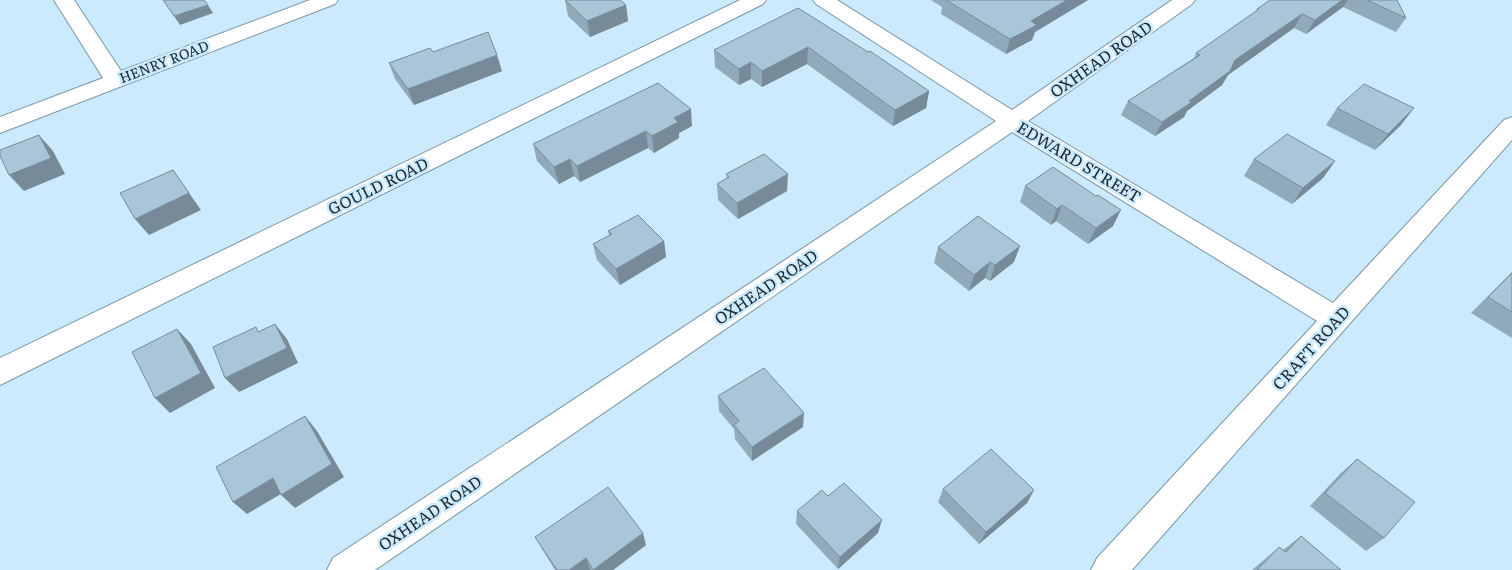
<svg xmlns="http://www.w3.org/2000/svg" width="1512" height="570" viewBox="0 0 1512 570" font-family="Literata,serif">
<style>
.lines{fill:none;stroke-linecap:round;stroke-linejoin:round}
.minor-casing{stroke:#7895a6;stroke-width:2}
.minor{fill:#fff;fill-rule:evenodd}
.wall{fill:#90aaba}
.shaded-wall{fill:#768b97}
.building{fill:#a8c6d8;stroke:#768b97}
.labels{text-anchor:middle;stroke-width:5;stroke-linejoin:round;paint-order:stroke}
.far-street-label{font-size:14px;fill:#1b272e;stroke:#cbeafd}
.street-label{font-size:16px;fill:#1b272e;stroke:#cbeafd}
</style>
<rect width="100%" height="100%" fill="#cbeafd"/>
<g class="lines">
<defs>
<g id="minor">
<polygon points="54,0 74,0 121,71 310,0 338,0 335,4 0,133 0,117 103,78"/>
<polygon points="740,0 766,0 763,4 0,385 0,358"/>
<polygon points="813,0 837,0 1012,110 1172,0 1195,0 1192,4 1028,121 1333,303 1504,120 1512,117 1512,140 1132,570 1091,570 1097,558 1317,321 1012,132 375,570 327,570 333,558 996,121 816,4"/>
</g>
</defs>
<!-- minor casing -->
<use href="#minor" class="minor-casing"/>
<!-- minor -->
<use href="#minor" class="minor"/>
</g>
<!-- wall -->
<g class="wall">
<polygon points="565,0 626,5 628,21 590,37 568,16"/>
<polygon points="931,0 1088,0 1035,32 1032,40 1006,54 941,14 942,7"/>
<polygon points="1270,0 1397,0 1406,18 1396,32 1343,7 1306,34 1294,28 1228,75 1222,85 1187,111 1184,117 1155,136 1121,115 1128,101 1194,58 1196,53 1256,12 1257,9"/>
<polygon points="798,8 929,91 926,108 893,126 807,64 762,87 751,79 739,85 715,67 714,50"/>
<polygon points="433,52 502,71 414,105 395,79 389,63"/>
<polygon points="1337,108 1401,125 1375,150 1326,125"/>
<polygon points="692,126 679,133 679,138 654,153 648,148 580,182 574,176 559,184 537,161 533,144"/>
<polygon points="1254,159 1335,161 1323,178 1292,204 1244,176"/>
<polygon points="726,174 787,191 738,219 718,200 717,184 727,178"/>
<polygon points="1025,186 1113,226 1088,244 1056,221 1051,225 1020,202"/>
<polygon points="608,231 664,241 666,257 620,285 597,260 593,244 609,235"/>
<polygon points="938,247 1014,262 990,281 985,278 969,291 934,263"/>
<polygon points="1512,272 1512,338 1471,313"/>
<polygon points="718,396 803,427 752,461 735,439 734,429 719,411"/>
<polygon points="1357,459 1384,538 1366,551 1310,506 1341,473"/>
<polygon points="943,489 1034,490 1027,503 979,544 938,502"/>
<polygon points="828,496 878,533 838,569 796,524 797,511"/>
<polygon points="1301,536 1341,570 1252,570 1259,564 1279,547 1283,550"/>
<polygon points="535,537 646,545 613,570 555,570 542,549"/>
</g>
<!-- shaded-wall -->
<g class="shaded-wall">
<polygon points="1067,0 1088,0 1035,32 1032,40 1006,54 1010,39 1031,21"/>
<polygon points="1342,0 1348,0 1343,7 1306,34 1315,20"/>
<polygon points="208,5 213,13 180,25 174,16"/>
<polygon points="626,5 628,21 590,37 587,21"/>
<polygon points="1302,14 1294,28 1228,75 1222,85 1187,111 1184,117 1155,136 1162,122 1189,101 1235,60"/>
<polygon points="808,47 807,64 762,87 762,71"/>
<polygon points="497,55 502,71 414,105 408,89"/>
<polygon points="751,62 751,79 739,85 739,69"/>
<polygon points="929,91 926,108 893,126 895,110"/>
<polygon points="1414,108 1401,125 1375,150 1388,134"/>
<polygon points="691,109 692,126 679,133 679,138 654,153 652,136 674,118"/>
<polygon points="646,131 648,148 580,182 577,166"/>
<polygon points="39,135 53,151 65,174 24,191 9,175"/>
<polygon points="570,159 574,176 559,184 554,167"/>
<polygon points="1335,161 1323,178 1292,204 1303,188"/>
<polygon points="173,170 201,210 149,235 135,219"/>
<polygon points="788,174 787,191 738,219 737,203"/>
<polygon points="1062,205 1056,221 1051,225 1057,209"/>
<polygon points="1121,210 1113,226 1088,244 1096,228"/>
<polygon points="664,241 666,257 620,285 616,269"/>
<polygon points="1020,246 1014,262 990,281 995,265"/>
<polygon points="990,262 985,278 969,291 974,275"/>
<polygon points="275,324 287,339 298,363 239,392 225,378"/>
<polygon points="177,329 191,344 215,388 170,413 155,398"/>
<polygon points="804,413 803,427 752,461 752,447"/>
<polygon points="305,416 317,431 344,477 295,508 281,495"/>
<polygon points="273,478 286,491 247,514 233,502"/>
<polygon points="1034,490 1027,503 979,544 986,532"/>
<polygon points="882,520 878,533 838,569 840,557"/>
<polygon points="643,533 646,545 613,570 593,570"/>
<polygon points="586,558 590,570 569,570"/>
</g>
<!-- building -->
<g class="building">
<polygon points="163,0 204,0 208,5 174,16"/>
<polygon points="565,0 620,0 626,5 587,21"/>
<polygon points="946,0 1067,0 1031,21 1037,25 1010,39"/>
<polygon points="1270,0 1342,0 1315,20 1302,14 1235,60 1230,71 1189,101 1192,102 1162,122 1128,101 1200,55 1196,53 1259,9 1257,9"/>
<polygon points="1367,0 1397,0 1406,18"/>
<polygon points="798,8 868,52 870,51 929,91 895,110 808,47 762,71 751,62 739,69 714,50"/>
<polygon points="488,32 497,55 408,89 389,63 430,48 433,52"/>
<polygon points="658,83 691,109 674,118 678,122 652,136 646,131 577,166 570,159 554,167 533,144"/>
<polygon points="1364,84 1414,108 1388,134 1337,108"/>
<polygon points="1287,134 1335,161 1303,188 1254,159"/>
<polygon points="39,135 51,158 9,175 0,156 0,150"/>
<polygon points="764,154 788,174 737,203 717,184 729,177 726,174"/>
<polygon points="1053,167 1096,196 1098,195 1121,210 1096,228 1062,205 1057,209 1025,186"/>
<polygon points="173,170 189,193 135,219 120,193"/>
<polygon points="638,215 664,241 616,269 593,244 612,234 608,231"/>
<polygon points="978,216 1020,246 995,265 990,262 974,275 938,247"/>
<polygon points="1512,273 1512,312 1488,297"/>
<polygon points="275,324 287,348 225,378 213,347 256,327 258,332"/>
<polygon points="177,329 201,373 155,398 132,352"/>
<polygon points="764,368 804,413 752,447 734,425 739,421 718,396"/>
<polygon points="305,416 332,464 281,495 273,478 233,502 216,467"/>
<polygon points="991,449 1034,490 986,532 943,489"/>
<polygon points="1357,459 1415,502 1384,538 1325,493"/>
<polygon points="844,483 882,520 840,557 797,511 822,490 828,496"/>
<polygon points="608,487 643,533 593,570 586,558 569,570 557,570 535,537"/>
<polygon points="1301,536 1341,570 1257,570 1279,547 1286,552"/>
</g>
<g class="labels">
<!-- far-street labels -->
<g class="far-street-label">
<text transform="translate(164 62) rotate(-21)" y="5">HENRY ROAD</text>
</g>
<!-- street labels -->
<g class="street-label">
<text transform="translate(1101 59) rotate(-35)" y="6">OXHEAD ROAD</text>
<text transform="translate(1079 162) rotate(31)" y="6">EDWARD STREET</text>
<text transform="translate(378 186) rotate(-26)" y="6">GOULD ROAD</text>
<text transform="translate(766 287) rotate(-34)" y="6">OXHEAD ROAD</text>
<text transform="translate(1311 348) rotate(-48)" y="6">CRAFT ROAD</text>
<text transform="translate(430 513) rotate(-34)" y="6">OXHEAD ROAD</text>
</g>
</g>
</svg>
